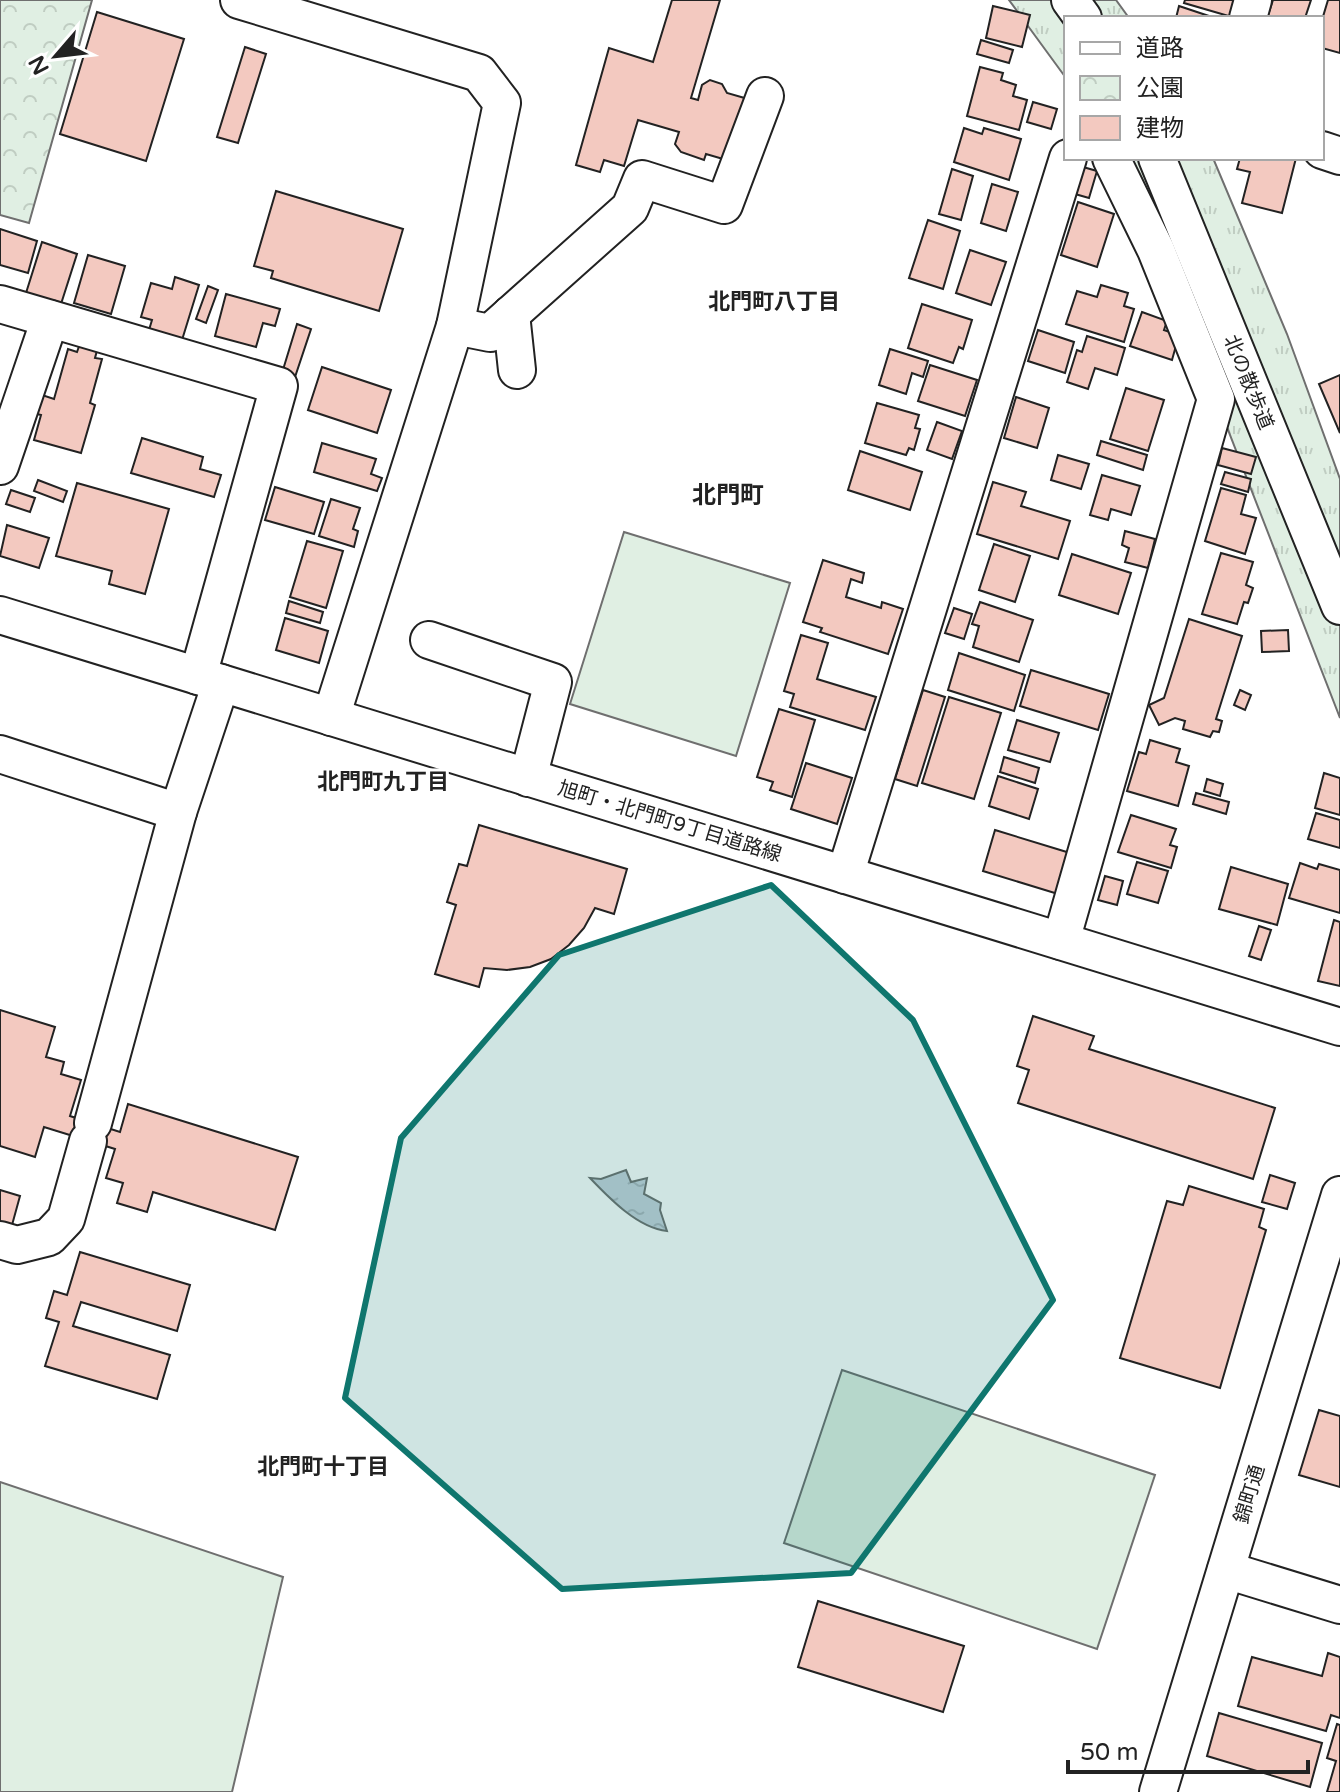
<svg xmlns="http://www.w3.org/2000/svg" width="1340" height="1792" viewBox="0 0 1340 1792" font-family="'Varela Round','Noto Sans JP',sans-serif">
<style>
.grass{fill:url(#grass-tufts);stroke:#6f6f6f;stroke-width:2}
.park{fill:url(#park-crowns);stroke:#6f6f6f;stroke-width:2}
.pitch{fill:#e0efe3;stroke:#6f6f6f;stroke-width:2}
.water{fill:url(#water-ripples);stroke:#6f6f6f;stroke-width:2}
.building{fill:#f3c9c0;stroke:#222;stroke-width:2}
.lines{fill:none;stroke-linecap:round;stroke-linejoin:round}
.minor-casing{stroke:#222;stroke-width:40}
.minor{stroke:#fff;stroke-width:36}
.marked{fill:#0f766e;fill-opacity:0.2;stroke:#0f766e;stroke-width:6;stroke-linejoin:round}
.labels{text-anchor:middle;stroke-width:6;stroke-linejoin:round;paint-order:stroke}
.street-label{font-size:20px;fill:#222;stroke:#fff}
.neighbourhood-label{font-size:22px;font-weight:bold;fill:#222;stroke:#fff}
.quarter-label{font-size:24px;font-weight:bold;fill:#222;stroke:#fff}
</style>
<defs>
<pattern id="grass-tufts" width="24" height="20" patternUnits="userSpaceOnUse" patternTransform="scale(2)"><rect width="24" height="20" fill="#e0efe3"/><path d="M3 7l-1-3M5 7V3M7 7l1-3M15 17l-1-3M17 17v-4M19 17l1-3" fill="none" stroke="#c0cdc2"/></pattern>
<pattern id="park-crowns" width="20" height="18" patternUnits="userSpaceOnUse" patternTransform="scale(2)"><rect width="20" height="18" fill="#e0efe3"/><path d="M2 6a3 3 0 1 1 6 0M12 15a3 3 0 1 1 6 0" fill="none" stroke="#c0cdc2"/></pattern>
<pattern id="water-ripples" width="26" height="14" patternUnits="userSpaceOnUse" patternTransform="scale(2)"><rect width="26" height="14" fill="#c7d3dd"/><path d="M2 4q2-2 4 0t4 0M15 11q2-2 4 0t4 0" fill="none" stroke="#abb5bd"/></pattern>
</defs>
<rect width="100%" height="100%" fill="#fff"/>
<!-- grass -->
<g class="grass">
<polygon points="1009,0 1116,0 1129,18 1066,18 1066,78"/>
<polygon points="1111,158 1213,158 1287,334 1340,479 1340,718 1216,399"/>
</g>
<!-- park -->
<polygon class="park" points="0,0 92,0 29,223 0,215"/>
<!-- pitch -->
<g class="pitch">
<polygon points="624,532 790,583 736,756 570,704"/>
<polygon points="842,1370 1155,1475 1097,1649 784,1543"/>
<polygon points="0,1482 283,1577 232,1792 0,1792"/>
</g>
<!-- water -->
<path class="water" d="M626 1170 631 1182 647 1178 644 1194 661 1203 660 1210 667 1231C638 1228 610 1199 590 1178L601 1179Z"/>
<!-- building -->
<g class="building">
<polygon points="672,0 720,0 691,98 698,100 702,85 710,80 722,84 727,93 748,99 730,161 706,154 704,160 681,152 675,144 679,132 638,120 624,166 604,160 600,172 576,165 609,48 653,62"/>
<polygon points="1185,0 1237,0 1232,17 1184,3"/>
<polygon points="1273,0 1311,0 1305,18 1267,18"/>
<polygon points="1328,0 1340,0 1340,53 1322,48 1322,20"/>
<polygon points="993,6 1030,15 1022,47 986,38"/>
<polygon points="1179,6 1215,18 1176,18"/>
<polygon points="97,12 184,39 146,161 60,134"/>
<polygon points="981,40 1013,50 1009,63 977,54"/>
<polygon points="245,47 266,54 238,143 217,137"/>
<polygon points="980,67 1003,73 1001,80 1016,85 1013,96 1027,100 1019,130 967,116"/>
<polygon points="1033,102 1057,109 1051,129 1027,122"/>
<polygon points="964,128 982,134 984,128 1021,139 1009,180 954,162"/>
<polygon points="1240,158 1296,158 1282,213 1242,203 1250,172 1237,169"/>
<polygon points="1083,167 1097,171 1089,198 1075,194"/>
<polygon points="952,169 973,176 961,220 939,214"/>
<polygon points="992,184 1018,192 1006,231 981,223"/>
<polygon points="276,191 403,229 379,311 271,278 273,271 254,266"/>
<polygon points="1078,202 1114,214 1097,267 1061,255"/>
<polygon points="928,220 960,231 943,289 909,278"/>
<polygon points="0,229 37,241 28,273 0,265"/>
<polygon points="42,242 77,254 61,304 26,293"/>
<polygon points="970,250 1006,262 991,305 956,293"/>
<polygon points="88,255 125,266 111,314 74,303"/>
<polygon points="175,277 199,285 182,340 149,330 152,320 141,317 151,283 172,289"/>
<polygon points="1101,285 1128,293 1124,306 1134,309 1124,342 1066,324 1077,291 1097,297"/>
<polygon points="208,286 218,290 206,323 196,319"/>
<polygon points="226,294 280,309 275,326 263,323 256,347 215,336"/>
<polygon points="922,304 972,320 963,349 959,347 953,363 908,348"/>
<polygon points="1142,312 1167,321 1164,330 1179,335 1172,360 1130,346"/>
<polygon points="297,324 311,329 295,377 282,373"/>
<polygon points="1038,330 1074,342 1065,373 1028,361"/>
<polygon points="1087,336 1125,348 1117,375 1095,368 1088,389 1067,382 1077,350 1082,352"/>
<polygon points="82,338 99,343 95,358 102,359 90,403 95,405 81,453 34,440 41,415 33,413 39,394 54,399 68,349 77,352"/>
<polygon points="890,349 928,361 923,377 912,373 906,394 879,385"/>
<polygon points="930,365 977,380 965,416 918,401"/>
<polygon points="322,367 391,390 377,433 308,410"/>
<polygon points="1340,375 1340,433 1319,384"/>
<polygon points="1126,388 1164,400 1148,451 1110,439"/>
<polygon points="1016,397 1049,408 1037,448 1004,438"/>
<polygon points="877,403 919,415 915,428 920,429 914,450 909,448 906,455 865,443"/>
<polygon points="937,422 962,431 952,459 927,450"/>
<polygon points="142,438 203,457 200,469 221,475 214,497 131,473"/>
<polygon points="1101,441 1147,455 1143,470 1097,455"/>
<polygon points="322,443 376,459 371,474 382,478 377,491 314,472"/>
<polygon points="1222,448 1256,457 1251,474 1218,465"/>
<polygon points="860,451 922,472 910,510 848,490"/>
<polygon points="1058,455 1089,464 1081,489 1051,480"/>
<polygon points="1225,472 1251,479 1248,492 1221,484"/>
<polygon points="1102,475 1140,486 1131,515 1111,509 1108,520 1090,515"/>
<polygon points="38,480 67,491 63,502 34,491"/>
<polygon points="993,482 1026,492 1021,506 1070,521 1058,559 977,534"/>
<polygon points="77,483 169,509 145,594 109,584 112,571 56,556"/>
<polygon points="275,487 324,502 314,534 265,520"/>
<polygon points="1221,488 1246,495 1241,514 1256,518 1245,554 1205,541"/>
<polygon points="11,490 35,498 30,512 6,504"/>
<polygon points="331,499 360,508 353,529 358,531 354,547 319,536"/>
<polygon points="7,525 49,538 39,568 0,556"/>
<polygon points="1125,531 1155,539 1148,568 1125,562 1129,548 1122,545"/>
<polygon points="307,541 343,551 326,608 290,597"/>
<polygon points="994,544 1030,556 1015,602 979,590"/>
<polygon points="1221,553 1253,562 1246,585 1253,588 1248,603 1244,602 1237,624 1202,614"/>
<polygon points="1072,554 1131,573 1118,614 1059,595"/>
<polygon points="823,560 864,573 862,583 851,579 846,597 881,608 882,602 903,609 888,654 820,632 822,628 803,622"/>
<polygon points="289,601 323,612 320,623 286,613"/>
<polygon points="980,602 1033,620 1019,662 973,647 979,626 972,624"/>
<polygon points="954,608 972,614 964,639 945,633"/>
<polygon points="285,618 328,631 319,663 276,650"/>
<polygon points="1189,619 1242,636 1216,719 1222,721 1219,732 1213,731 1210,737 1183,729 1185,721 1175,718 1159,725 1149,705 1164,698"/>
<polygon points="1288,630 1289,651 1262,652 1261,631"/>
<polygon points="801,635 828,643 817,679 876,697 865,730 790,707 794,694 784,691"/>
<polygon points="959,653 1025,675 1014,711 948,690"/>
<polygon points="1031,670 1109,694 1098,730 1020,706"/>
<polygon points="923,690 945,697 917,786 895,779"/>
<polygon points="1240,690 1251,695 1245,710 1234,705"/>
<polygon points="949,697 1001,713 974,799 922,783"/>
<polygon points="779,709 815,720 792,797 770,790 773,782 757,777"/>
<polygon points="1017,720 1059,733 1050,762 1008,750"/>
<polygon points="1150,740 1180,749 1176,762 1189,766 1178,806 1127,791 1139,752 1146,754"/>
<polygon points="1004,757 1039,768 1035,783 1000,772"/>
<polygon points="806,763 852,778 837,824 791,809"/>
<polygon points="1324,773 1340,778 1340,815 1315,808"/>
<polygon points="998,776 1038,789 1029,819 989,806"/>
<polygon points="1207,779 1223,784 1220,796 1204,791"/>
<polygon points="1196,793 1229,802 1226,814 1193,804"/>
<polygon points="1316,813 1340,820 1340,848 1308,839"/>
<polygon points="1131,815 1176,829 1170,845 1177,847 1171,868 1118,852"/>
<polygon points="479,825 627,869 614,914 595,908 584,928 569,945 551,959 530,967 507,970 484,968 479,987 435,974 456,905 447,902 459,864 467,866"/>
<polygon points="995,830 1070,853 1058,894 983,871"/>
<polygon points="1137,862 1168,871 1158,903 1127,894"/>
<polygon points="1300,863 1317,869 1319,864 1340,870 1340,913 1289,898"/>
<polygon points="1231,867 1288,884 1277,925 1219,909"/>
<polygon points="1105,876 1123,881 1117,905 1098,900"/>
<polygon points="1334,920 1340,922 1340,986 1318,981"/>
<polygon points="1259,926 1271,930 1261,960 1249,956"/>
<polygon points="0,1010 55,1027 46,1057 64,1062 61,1074 81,1080 70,1116 120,1132 128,1104 298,1157 275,1230 153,1192 147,1212 117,1203 123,1183 106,1178 115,1149 44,1127 35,1157 0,1146"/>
<polygon points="1033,1016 1094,1036 1089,1049 1275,1108 1253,1179 1018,1103 1029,1070 1017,1066"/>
<polygon points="1270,1175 1295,1183 1287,1209 1262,1202"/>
<polygon points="1189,1186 1264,1209 1259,1227 1266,1230 1220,1388 1120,1358 1167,1201 1183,1205"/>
<polygon points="0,1190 20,1196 9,1236 0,1233"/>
<polygon points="80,1252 190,1285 177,1331 81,1302 73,1326 170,1355 157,1399 45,1366 59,1322 46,1318 54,1291 67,1295"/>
<polygon points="1319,1410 1340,1416 1340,1487 1299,1475"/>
<polygon points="818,1601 964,1646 943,1712 798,1667"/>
<polygon points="1328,1653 1340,1657 1340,1718 1331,1715 1326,1731 1238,1706 1252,1657 1322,1676"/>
<polygon points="1219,1713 1322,1743 1310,1787 1207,1756"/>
<polygon points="1337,1724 1340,1725 1340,1792 1327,1792 1336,1761 1327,1758"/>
</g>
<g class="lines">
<defs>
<g id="minor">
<polyline points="239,0 479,73 502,103 455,326 331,717"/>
<polyline points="1070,0 1083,18"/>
<polyline points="1248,18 1253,0"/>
<polyline points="1322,150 1340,156"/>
<polyline points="1157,158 1340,606"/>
<polyline points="0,304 279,386 198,676"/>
<polyline points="511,314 517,370"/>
<polyline points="455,326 490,333 630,208 642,179 724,205 765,96"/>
<polyline points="0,466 50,319"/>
<polyline points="0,615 1340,1027"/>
<polyline points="429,640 553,682 528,778"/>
<polyline points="0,754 178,812 221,683"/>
<polyline points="845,875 1068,158"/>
<polyline points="1061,941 1216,399 1156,250 1111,158"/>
<polyline points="93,1123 178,812"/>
<polyline points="0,1240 17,1245 49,1237 66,1219 88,1141"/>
<polyline points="1226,1570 1340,1605"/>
<polyline points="1158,1792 1340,1195"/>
</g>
</defs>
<!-- minor casing -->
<use href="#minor" class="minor-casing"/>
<!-- minor -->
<use href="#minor" class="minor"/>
</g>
<!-- marked area -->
<path class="marked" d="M771 885 913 1020 1053 1300 851 1573 562 1589 345 1398 401 1138 559 955Z"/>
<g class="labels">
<!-- street labels -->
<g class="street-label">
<text transform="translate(1249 382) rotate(68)" y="7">北の散歩道</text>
<text transform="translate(670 821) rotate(17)" y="7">旭町・北門町9丁目道路線</text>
<text transform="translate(1249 1494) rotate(-73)" y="7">錦町通</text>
</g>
<!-- neighbourhood labels -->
<g class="neighbourhood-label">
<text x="774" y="309">北門町八丁目</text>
<text x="383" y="789">北門町九丁目</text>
<text x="323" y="1474">北門町十丁目</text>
</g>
<!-- quarter labels -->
<g class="quarter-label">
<text x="728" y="503">北門町</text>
</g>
</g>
<!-- legend -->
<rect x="1064" y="16" width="260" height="144" fill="#ffffff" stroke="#a7a7a7" stroke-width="2"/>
<rect x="1080" y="42" width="40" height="12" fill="#ffffff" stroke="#a7a7a7" stroke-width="2"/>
<text x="1136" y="56" font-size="24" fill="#222222">道路</text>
<rect x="1080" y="76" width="40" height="24" fill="url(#park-crowns)" stroke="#a7a7a7" stroke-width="2"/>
<text x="1136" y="96" font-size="24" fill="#222222">公園</text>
<rect x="1080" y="116" width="40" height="24" fill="#f3c9c0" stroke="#a7a7a7" stroke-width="2"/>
<text x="1136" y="136" font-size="24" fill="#222222">建物</text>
<!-- north arrow -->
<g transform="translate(56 56) rotate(242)" stroke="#ffffff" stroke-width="6" paint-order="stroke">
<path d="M0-6L14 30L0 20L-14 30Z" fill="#222222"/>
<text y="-12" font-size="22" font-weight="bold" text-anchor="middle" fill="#222222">N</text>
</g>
<!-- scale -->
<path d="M1068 1760v12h240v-12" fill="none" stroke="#222222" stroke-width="4"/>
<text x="1080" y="1760" font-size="24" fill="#222222" stroke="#ffffff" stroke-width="6" paint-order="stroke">50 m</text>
</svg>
